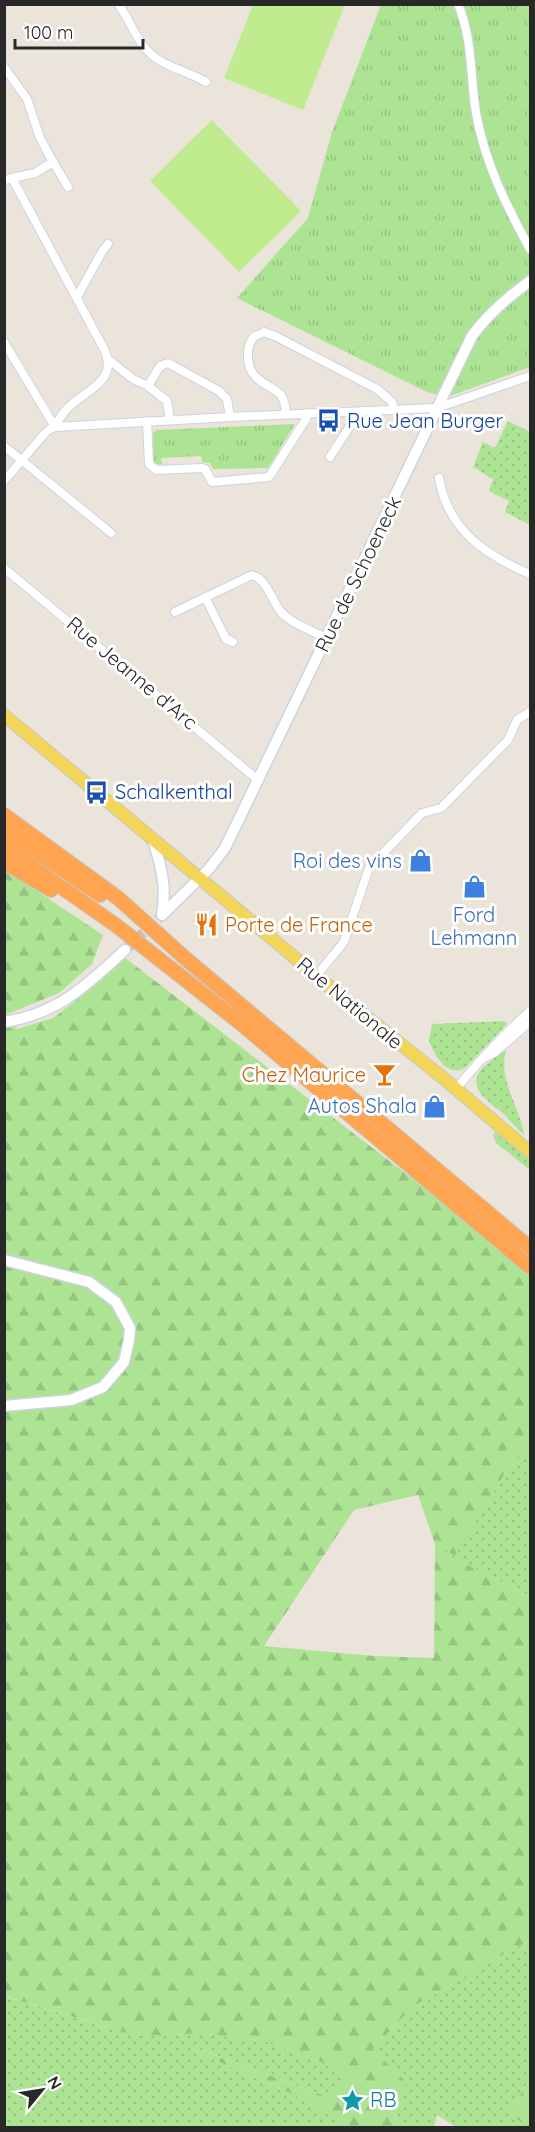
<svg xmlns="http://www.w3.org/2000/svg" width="535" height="2132" viewBox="0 0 535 2132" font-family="Quicksand,sans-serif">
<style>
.grass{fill:url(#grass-dots)}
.forest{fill:url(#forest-firs)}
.park{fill:url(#park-tufts)}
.pitch{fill:#c0eb8f}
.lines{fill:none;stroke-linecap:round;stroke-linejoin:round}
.secondary-tunnel{stroke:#c4beb6;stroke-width:10;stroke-dasharray:10 5;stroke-linecap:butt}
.minor-casing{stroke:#cfd2e2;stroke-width:10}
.secondary-casing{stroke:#cfd2e2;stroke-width:13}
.primary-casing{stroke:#c7c7c7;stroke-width:14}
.motorway-casing{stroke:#c7c7c7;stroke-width:16}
.minor{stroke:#fff;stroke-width:8}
.secondary{stroke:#fff;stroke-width:10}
.primary{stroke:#f3d557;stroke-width:12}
.motorway{stroke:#ffa451;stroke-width:14}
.labels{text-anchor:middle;stroke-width:6;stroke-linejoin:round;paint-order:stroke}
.transit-label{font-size:20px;fill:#164399;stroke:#fff;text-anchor:start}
.street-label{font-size:20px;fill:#282828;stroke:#fff}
.shop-label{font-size:20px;fill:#366cbe;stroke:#fff;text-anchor:end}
.food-label{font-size:20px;fill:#c56008;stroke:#fff;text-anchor:start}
.culture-label{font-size:20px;fill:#0d838f;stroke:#fff;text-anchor:start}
</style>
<defs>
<pattern id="grass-dots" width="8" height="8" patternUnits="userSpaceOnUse" patternTransform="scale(1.5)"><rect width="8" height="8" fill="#ace494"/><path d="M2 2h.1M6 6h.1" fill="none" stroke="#94c480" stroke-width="1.8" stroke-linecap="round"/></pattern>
<pattern id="forest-firs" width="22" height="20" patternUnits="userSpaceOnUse" patternTransform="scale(1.5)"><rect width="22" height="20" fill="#ace494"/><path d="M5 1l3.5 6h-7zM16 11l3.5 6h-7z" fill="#94c480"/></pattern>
<pattern id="park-tufts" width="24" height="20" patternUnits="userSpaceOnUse" patternTransform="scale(1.5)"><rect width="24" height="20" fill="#ace494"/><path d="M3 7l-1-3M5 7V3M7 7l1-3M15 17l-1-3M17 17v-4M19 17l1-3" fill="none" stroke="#94c480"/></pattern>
</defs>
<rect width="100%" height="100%" fill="#ebe4da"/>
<!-- grass -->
<g class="grass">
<polygon points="508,421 530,432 530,525 505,512 509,501 489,491 493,479 473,467 483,442 495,448"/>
<path d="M504 1021 507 1024 466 1067C448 1079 434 1056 429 1040L432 1024Z"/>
<path d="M506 1050C498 1083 520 1105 524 1135 518 1129 511 1122 505 1115 493 1104 467 1091 480 1071 486 1063 498 1056 506 1050Z"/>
<polygon points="495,1132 530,1160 530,1170 496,1143 493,1135"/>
<polygon points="530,1447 530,1596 435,1549 435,1544 455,1555 505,1473"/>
<polygon points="530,1941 530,2080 508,2112 529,2127 456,2127 437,2115 434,2127 392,2127 398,2114 373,2049 412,2007 511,1950"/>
<polygon points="4,1996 132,2035 164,2036 200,2033 266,2042 321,2062 346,2074 331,2098 199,2049 194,2051 292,2094 352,2127 5,2127"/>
</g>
<!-- forest -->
<g class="forest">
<polygon points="4,869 103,935 92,964 59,993 5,1015"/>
<polygon points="124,957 491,1239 530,1273 530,1447 505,1473 455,1556 435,1544 418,1495 354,1510 264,1646 374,1656 434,1658 435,1549 530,1596 530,1941 511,1950 412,2007 373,2049 406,2082 398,2114 392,2127 352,2127 292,2094 194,2051 198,2049 331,2098 345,2074 321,2062 266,2042 200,2033 164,2036 132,2035 5,1996 4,1017 17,1029 53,1018 88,991"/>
<polygon points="530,2080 530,2127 529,2128 508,2112"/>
</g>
<!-- park -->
<g class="park">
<polygon points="381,5 530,5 530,367 447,397 427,392 237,298 308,218 332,132"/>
<polygon points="295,424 268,468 213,469 210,463 202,462 201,456 161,458 162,464 157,464 154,461 153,433 157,430"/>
</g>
<!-- pitch -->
<g class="pitch">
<polygon points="253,5 345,5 303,110 224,78"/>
<polygon points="212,120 301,211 239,272 150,181"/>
</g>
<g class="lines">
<!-- secondary-tunnel -->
<polyline class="secondary-tunnel" points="125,950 162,915"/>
<defs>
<g id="minor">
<path d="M118 4C129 18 134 35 145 48 161 67 186 70 206 82"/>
<path d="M458 4C473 40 470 76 476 113 485 163 506 205 530 249"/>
<polyline points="4,67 27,99 40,138 53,162 35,173 4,180"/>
<polyline points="53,162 68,187"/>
<polyline points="77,297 103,250 108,244"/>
<polyline points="4,342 55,427 230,417 437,408 530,376"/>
<polyline points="108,359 133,379 148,386 160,366 168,363 219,391 227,399 230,417"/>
<polyline points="148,386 167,401 170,420"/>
<path d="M286 414C285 386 270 392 255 376 246 367 245 345 255 336 255 336 263 333 264 332L277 337 377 389 392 402 394 410"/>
<polyline points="147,421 149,464 156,470 202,468 205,469 212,482 269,477 306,419 306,413"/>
<polyline points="4,446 111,533"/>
<polyline points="330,457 352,423 351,412"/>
<path d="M439 478C448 530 485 555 530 574"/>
<path d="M4 481 46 432C58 426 57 420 65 411 83 390 120 383 104 349L12 178"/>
<polyline points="4,568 258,780"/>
<polyline points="205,597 226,639 233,642"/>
<path d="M175 612 252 575C267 579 271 600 281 612 292 624 312 631 327 638"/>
<polyline points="317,975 344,942 369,868 422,813 441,808 508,740 517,720 530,712"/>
<polyline points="486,1057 494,1053 530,1022"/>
<path d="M456 1089C479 1061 503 1035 530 1011"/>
</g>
<g id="secondary">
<path d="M153 840C161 865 167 888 162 915"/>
<path d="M162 915 208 870 225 848 472 336C488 314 508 297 530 281"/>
<path d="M4 1022C58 1014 87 985 125 950"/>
<polyline points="4,1260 89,1282 116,1302 130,1328 129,1340 124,1362 103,1387 71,1400 4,1406"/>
</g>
<polyline id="primary" points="4,715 354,1007 442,1077 530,1152"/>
<g id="motorway">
<polyline points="4,815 118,898 186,959 530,1248"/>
<polyline points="4,830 100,895"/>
<polyline points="4,847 117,926 239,1022 530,1267"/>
<polyline points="4,862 51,890"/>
</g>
</defs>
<!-- minor casing -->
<use href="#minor" class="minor-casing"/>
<!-- secondary casing -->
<use href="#secondary" class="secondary-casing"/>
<!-- primary casing -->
<use href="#primary" class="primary-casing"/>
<!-- motorway casing -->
<use href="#motorway" class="motorway-casing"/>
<!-- minor -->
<use href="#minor" class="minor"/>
<!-- secondary -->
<use href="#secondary" class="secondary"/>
<!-- primary -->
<use href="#primary" class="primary"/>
<!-- motorway -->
<use href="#motorway" class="motorway"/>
</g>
<!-- icons -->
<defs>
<symbol id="bus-bare" viewBox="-9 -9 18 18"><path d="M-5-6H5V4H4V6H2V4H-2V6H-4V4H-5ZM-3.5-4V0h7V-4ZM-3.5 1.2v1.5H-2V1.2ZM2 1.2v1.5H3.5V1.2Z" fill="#1a4fb4" stroke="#fff" stroke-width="2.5" paint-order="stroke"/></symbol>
<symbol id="shop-bare" viewBox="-9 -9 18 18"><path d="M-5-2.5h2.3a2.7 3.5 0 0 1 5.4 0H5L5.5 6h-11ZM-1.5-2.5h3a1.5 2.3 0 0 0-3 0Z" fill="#3f7fe0" stroke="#fff" stroke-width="2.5" paint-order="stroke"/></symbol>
<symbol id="restaurant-bare" viewBox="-9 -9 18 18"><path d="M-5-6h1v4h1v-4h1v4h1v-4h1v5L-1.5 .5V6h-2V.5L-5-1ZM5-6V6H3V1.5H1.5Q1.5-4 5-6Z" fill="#e8710a" stroke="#fff" stroke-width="2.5" paint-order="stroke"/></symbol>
<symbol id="bar-bare" viewBox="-9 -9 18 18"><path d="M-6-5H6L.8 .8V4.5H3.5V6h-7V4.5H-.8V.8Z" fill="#e8710a" stroke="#fff" stroke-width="2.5" paint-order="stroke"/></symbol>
<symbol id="sight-bare" viewBox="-9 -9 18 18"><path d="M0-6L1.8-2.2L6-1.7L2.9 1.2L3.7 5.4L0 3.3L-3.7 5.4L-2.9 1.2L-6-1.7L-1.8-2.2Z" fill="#0f9aa8" stroke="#fff" stroke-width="2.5" paint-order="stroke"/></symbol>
</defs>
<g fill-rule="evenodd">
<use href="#bus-bare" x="312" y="404" width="33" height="33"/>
<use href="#bus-bare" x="80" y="776" width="33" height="33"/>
<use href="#shop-bare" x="404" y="844" width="33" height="33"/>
<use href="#shop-bare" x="458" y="870" width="33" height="33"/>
<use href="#restaurant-bare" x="190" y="908" width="33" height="33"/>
<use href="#bar-bare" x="368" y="1058" width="33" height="33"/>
<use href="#shop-bare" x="418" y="1090" width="33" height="33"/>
<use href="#sight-bare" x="336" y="2084" width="33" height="33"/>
</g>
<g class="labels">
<!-- transit labels -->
<g class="transit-label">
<text x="347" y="428">Rue Jean Burger</text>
<text x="115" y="799">Schalkenthal</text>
</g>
<!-- street labels -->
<g class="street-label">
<text transform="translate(358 574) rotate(-64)" y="7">Rue de Schoeneck</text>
<text transform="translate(132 673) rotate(40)" y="7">Rue Jeanne d'Arc</text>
<text transform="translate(350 1003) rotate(40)" y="7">Rue Nationale</text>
</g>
<!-- shop labels -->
<g class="shop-label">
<text x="402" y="868">Roi des vins</text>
<text x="474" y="922" text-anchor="middle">Ford<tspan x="474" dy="23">Lehmann</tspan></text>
<text x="417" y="1113">Autos Shala</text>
</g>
<!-- food labels -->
<g class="food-label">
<text x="225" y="932">Porte de France</text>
<text x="366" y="1082" text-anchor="end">Chez Maurice</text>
</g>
<!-- culture labels -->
<g class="culture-label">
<text x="370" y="2107">RB</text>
</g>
</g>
<!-- border -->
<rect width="535" height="2132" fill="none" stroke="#282828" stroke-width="12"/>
<!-- north arrow -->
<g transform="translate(42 2090) rotate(60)" stroke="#ffffff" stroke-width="4.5" paint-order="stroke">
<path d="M0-4.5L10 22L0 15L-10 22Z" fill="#282828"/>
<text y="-9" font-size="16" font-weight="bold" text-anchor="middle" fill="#282828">N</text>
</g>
<!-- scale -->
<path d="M15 39v9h128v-9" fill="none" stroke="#282828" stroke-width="3"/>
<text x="24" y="39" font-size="18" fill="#282828" stroke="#ffffff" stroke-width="4.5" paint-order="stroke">100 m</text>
</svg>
